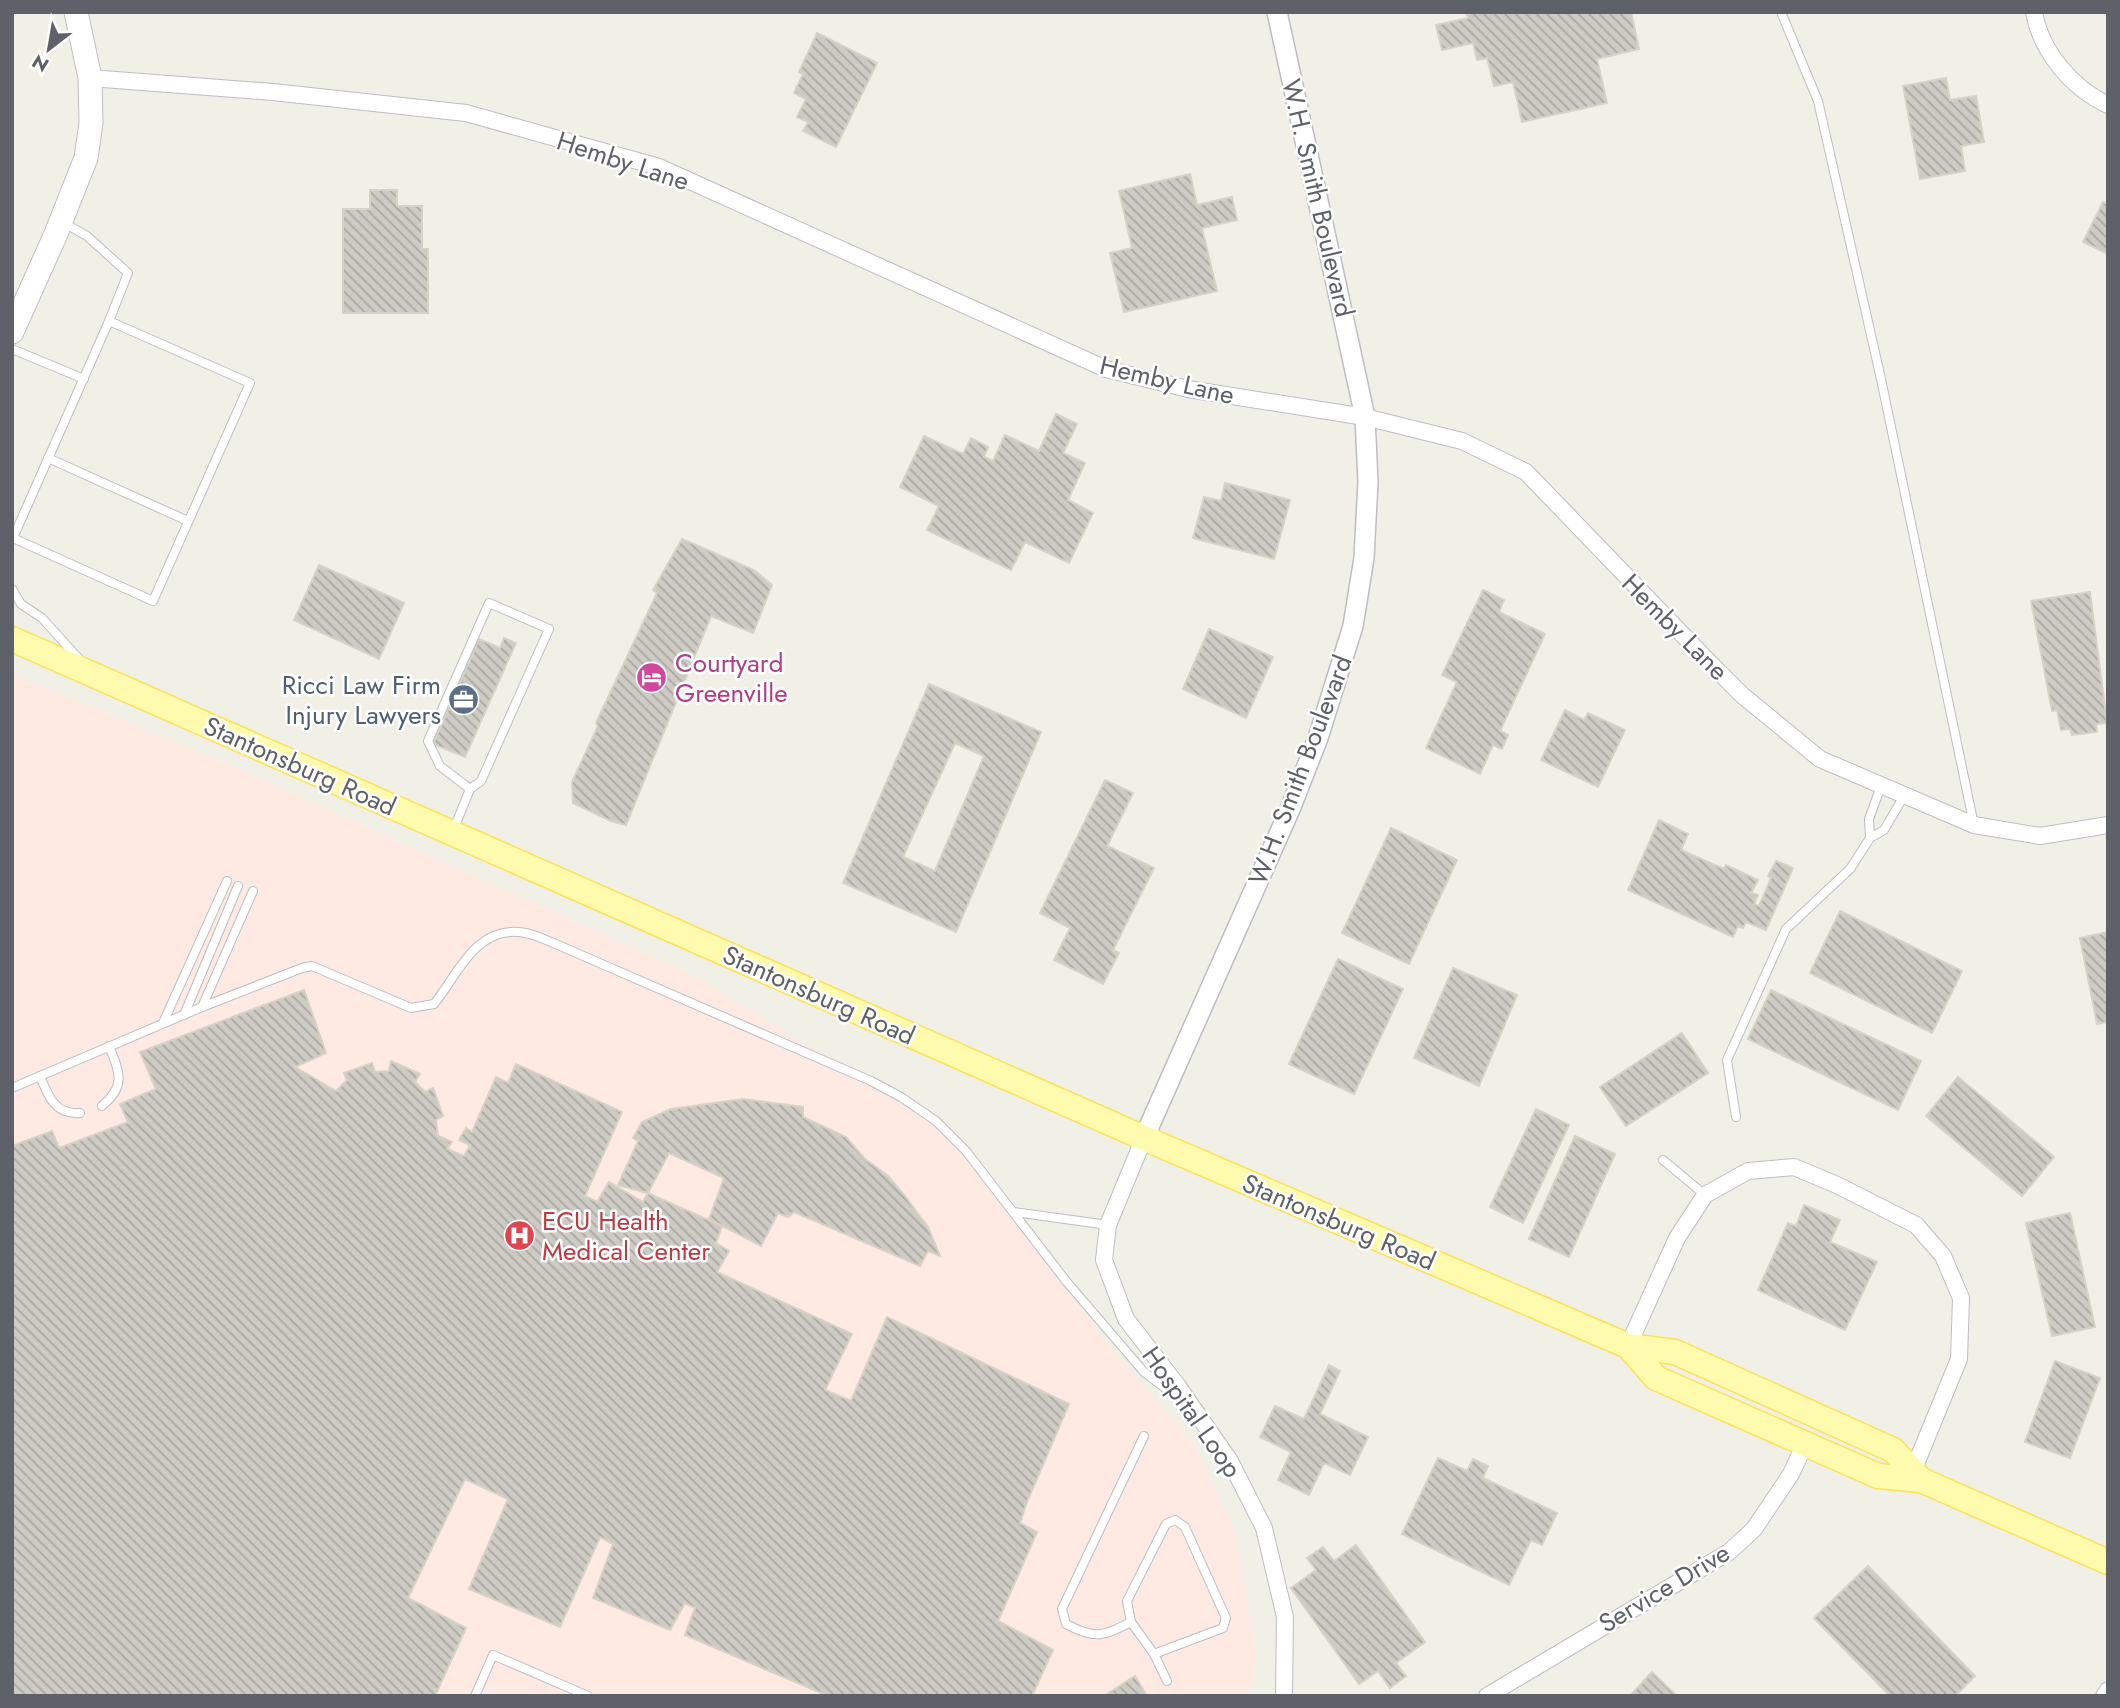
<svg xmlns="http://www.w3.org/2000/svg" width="2120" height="1708" viewBox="0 0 2120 1708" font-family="Jost,sans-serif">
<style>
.medical{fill:#fee9e3}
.building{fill:url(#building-back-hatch);stroke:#d7d3c4;stroke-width:2;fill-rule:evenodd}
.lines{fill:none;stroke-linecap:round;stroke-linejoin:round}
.service-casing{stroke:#bbbec3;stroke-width:10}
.minor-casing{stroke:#bbbec3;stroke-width:18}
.tertiary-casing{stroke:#bbbec3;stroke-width:22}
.secondary-casing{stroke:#bcbec5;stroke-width:25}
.primary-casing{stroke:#fee153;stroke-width:27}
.service{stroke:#fff;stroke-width:8}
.minor{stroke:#fff;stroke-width:16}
.tertiary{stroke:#fff;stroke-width:19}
.secondary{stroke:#fff;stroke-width:23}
.primary{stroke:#fffbae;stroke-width:24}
.labels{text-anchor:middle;stroke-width:5;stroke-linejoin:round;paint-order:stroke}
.street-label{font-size:26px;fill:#5e6168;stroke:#fff}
.hotel-label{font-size:26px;fill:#b23c85;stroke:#fff;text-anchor:start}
.service-label{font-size:26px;fill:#4e5e75;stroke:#fff;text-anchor:end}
.health-label{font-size:26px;fill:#be3a42;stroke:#fff;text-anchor:start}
</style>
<defs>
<pattern id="building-back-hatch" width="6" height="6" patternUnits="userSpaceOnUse" patternTransform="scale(1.75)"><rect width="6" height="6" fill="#cdcbc3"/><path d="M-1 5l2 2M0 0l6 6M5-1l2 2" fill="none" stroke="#aaa8a2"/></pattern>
</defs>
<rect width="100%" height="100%" fill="#f1f0e7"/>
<!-- medical -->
<polygon class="medical" points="12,674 220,761 697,977 943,1130 1107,1343 1193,1444 1235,1531 1256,1655 1249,1696 12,1696"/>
<!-- building -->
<g class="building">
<polygon points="1466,12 1631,12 1639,49 1597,59 1607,103 1522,122 1513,82 1494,86 1487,58 1477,60 1473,43 1442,50 1436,25 1468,18"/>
<polygon points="817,33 877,63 836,147 803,131 808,122 797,117 806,99 794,93 803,74 799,72"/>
<polygon points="1946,78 1950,100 1976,96 1984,142 1961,146 1965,171 1920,179 1903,86"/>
<polygon points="1190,174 1197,205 1232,197 1237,220 1202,228 1217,291 1124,312 1110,253 1132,248 1119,191"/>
<polygon points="370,190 397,190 397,206 422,206 422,249 428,249 428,313 343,313 343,209 370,209"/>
<polygon points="2103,202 2108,204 2108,254 2083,242"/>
<polygon points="1056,414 1077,424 1063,453 1085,463 1068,500 1093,513 1069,563 1025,542 1011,570 927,530 939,506 900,487 924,436 963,454 971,438 988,447 984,457 993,461 1005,435 1039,451"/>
<polygon points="1225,483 1290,500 1274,559 1193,538 1204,497 1221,501"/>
<polygon points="682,539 754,570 772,585 753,633 711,616 626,825 611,821 573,803 572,782 598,726 596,723 657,593 653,590"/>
<polygon points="319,565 404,603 379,659 294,620"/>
<polygon points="1483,590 1504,600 1499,612 1545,634 1500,731 1508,735 1502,749 1493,745 1480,774 1426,748 1457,682 1442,675"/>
<polygon points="2090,592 2107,723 2096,724 2097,732 2072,735 2070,729 2061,730 2057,710 2052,711 2031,601"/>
<polygon points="1209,629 1273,657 1246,718 1183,689"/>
<polygon points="504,638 516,643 465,757 433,744 479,639 500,648"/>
<path d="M929 684 1041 732 956 932 843 883ZM955 743 984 756 935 871 903 857Z"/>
<polygon points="1565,710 1584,720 1588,713 1625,730 1598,787 1541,760"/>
<polygon points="1105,780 1133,793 1107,846 1154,868 1113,950 1119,953 1103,984 1054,960 1070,928 1040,913"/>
<polygon points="1659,820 1688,834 1681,850 1724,869 1726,865 1758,880 1751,893 1758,895 1754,904 1759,906 1771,878 1768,876 1776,861 1793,868 1766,930 1746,922 1743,928 1738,926 1733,937 1628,890"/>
<polygon points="1391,828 1457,860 1409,964 1342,933"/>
<polygon points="1840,911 1962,971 1932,1033 1810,973"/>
<polygon points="2108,932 2108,1022 2097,1024 2080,938"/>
<polygon points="1338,959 1403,989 1354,1094 1289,1064"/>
<polygon points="1453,968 1517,995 1479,1086 1414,1058"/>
<polygon points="304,990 326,1053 295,1067 336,1091 347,1080 344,1073 372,1063 375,1072 389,1071 391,1061 420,1074 415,1082 425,1092 433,1088 443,1116 436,1120 438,1136 452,1142 447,1149 464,1156 470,1145 459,1140 466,1128 472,1132 496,1077 508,1083 516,1064 622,1112 585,1196 597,1202 609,1182 643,1202 648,1193 722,1226 716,1243 729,1251 717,1272 852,1334 825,1390 851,1401 887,1317 1069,1404 1027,1502 1020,1523 1037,1532 998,1621 1053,1650 1032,1696 828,1696 685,1635 695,1608 685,1603 670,1630 593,1598 613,1544 600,1537 560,1627 469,1589 508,1499 465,1479 408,1598 466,1628 435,1696 12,1696 12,1146 52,1131 59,1148 128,1122 120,1104 156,1089 140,1052"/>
<polygon points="1771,990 1921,1061 1898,1110 1748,1039"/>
<polygon points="1682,1033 1708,1073 1626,1126 1600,1087"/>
<polygon points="1958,1077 2054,1157 2022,1196 1926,1116"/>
<polygon points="743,1099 803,1107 803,1117 846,1137 864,1158 888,1176 905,1196 928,1227 940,1256 928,1251 920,1266 794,1212 788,1217 778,1213 761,1246 709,1219 724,1178 669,1153 648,1193 618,1185 638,1141 633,1138 642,1122 671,1109"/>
<polygon points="1536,1109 1569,1125 1523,1223 1490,1207"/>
<polygon points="1575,1136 1615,1154 1569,1257 1529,1239"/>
<polygon points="1804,1205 1840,1220 1830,1242 1877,1262 1845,1330 1758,1290 1788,1223 1796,1226"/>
<polygon points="2070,1213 2095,1327 2052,1336 2026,1223"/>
<polygon points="2055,1361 2100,1378 2070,1458 2025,1442"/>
<polygon points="1329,1365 1340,1371 1320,1414 1368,1437 1350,1475 1324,1463 1309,1495 1278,1480 1291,1452 1260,1437 1275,1406 1304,1419"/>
<polygon points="1438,1458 1467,1471 1473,1459 1488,1466 1483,1478 1557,1513 1542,1545 1531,1540 1509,1585 1402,1534"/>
<polygon points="1356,1545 1425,1642 1396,1663 1406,1676 1390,1688 1378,1671 1359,1684 1291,1588 1316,1570 1307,1558 1323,1547 1334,1561"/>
<polygon points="1868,1566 1975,1676 1955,1696 1890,1696 1814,1618"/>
<polygon points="1652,1672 1677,1696 1630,1696"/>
<polygon points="1135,1676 1147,1696 1104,1696"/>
</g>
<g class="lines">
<defs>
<g id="service">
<polyline points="1781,12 1818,101 1881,379 1974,825"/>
<polyline points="64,223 87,236 128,273 109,321"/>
<polygon points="109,321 250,383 153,601 13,538"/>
<polyline points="12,349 84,379"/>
<polyline points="48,458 188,521"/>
<polyline points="12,589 21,604 42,618 80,660"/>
<polyline points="1881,786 1869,819 1870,838 1884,830 1904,796"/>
<polyline points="453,831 470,789 481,781 549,629 489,603 428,741 440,766 470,789"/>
<polyline points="202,1007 253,891"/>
<polyline points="184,1015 238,886"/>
<polyline points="163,1023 227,881"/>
<path d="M40 1076C48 1096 55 1115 80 1113"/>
<path d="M12 1088 202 1007 302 968 312 966 411 1008 434 1004C457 976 474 929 518 932 534 933 550 942 565 948L871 1081 901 1097 936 1121 966 1151 1066 1281 1144 1372 1181 1400"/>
<path d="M102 1106C126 1086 120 1073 109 1046"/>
<polyline points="1736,1117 1727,1060 1786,929 1850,869 1870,838"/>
<polyline points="1663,1160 1705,1195"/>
<polyline points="1014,1212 1108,1225"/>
<path d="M1144 1436 1062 1609 1066 1624C1096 1640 1103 1636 1131 1622L1154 1654 1167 1681"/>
<polyline points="1131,1622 1127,1601 1166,1524 1175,1520 1185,1527 1226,1618 1223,1628 1154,1654"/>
<polyline points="475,1696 493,1655 588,1696"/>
</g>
<g id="minor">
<path d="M2034 12C2041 52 2072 88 2108 105"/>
<polyline points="90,78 273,92 466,113 659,167 1106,369 1188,389 1365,417 1462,441 1526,472 1706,659 1742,695 1820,759 1974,825 2040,836 2108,825"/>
<polyline points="1144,1138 1108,1225 1104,1260 1126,1319 1177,1385 1230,1461 1264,1528 1285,1617 1284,1696"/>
<polyline points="1628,1346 1677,1238 1705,1195 1748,1171 1794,1167 1837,1185 1916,1225 1943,1256 1961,1298 1959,1359 1913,1471"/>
<polyline points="1487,1696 1729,1552 1754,1529 1791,1474 1805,1444"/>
<polyline points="2104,1696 2108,1690"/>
</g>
<polyline id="tertiary" points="1144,1138 1291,807 1318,738 1353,626 1364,558 1368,482 1365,417 1277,12"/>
<polyline id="secondary" points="12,332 55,236 86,158 91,123 90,78 76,12"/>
<g id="primary">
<polyline points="12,639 1144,1138 1442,1266 1628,1346 1675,1352 1893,1450 1921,1480"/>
<polyline points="1628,1346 1656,1378 1878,1476 1921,1480 2108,1562"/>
</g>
</defs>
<!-- service casing -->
<use href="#service" class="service-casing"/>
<!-- minor casing -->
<use href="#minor" class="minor-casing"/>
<!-- tertiary casing -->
<use href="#tertiary" class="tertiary-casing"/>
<!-- secondary casing -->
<use href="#secondary" class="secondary-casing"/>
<!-- primary casing -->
<use href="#primary" class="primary-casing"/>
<!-- service -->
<use href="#service" class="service"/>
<!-- minor -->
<use href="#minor" class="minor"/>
<!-- tertiary -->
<use href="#tertiary" class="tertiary"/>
<!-- secondary -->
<use href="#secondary" class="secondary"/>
<!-- primary -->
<use href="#primary" class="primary"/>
</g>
<!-- icons -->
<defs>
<symbol id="hotel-disc" viewBox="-11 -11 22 22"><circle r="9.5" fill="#d1479c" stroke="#fff"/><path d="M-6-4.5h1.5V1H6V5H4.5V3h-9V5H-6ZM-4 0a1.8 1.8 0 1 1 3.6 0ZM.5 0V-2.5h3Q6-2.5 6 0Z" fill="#fff"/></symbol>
<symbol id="office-disc" viewBox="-11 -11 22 22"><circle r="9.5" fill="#5c6f8a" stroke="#fff"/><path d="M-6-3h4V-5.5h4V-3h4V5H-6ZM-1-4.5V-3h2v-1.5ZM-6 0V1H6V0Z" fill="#fff"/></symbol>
<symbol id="hospital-disc" viewBox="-11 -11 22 22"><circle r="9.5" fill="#e0444e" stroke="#fff"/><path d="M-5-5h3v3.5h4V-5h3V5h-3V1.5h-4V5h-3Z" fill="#fff"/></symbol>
</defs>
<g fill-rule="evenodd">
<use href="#hotel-disc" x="634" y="660" width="35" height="35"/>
<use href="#office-disc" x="446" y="682" width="35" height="35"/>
<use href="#hospital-disc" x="502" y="1218" width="35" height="35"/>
</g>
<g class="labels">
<!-- street labels -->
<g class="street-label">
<text transform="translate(623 161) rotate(18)" y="9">Hemby Lane</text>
<text transform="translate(1318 198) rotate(77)" y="9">W.H. Smith Boulevard</text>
<text transform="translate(1167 380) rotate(13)" y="9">Hemby Lane</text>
<text transform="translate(1675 627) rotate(45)" y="9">Hemby Lane</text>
<text transform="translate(300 766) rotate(24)" y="9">Stantonsburg Road</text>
<text transform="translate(1300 770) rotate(-69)" y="9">W.H. Smith Boulevard</text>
<text transform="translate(819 995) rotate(24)" y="9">Stantonsburg Road</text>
<text transform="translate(1339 1222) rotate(23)" y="9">Stantonsburg Road</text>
<text transform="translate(1192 1412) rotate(55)" y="9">Hospital Loop</text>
<text transform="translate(1664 1588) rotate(-31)" y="9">Service Drive</text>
</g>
<!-- hotel labels -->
<g class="hotel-label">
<text x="675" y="672">Courtyard<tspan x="675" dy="30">Greenville</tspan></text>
</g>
<!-- service labels -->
<g class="service-label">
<text x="441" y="694">Ricci Law Firm<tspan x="441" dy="30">Injury Lawyers</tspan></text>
</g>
<!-- health labels -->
<g class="health-label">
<text x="542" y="1230">ECU Health<tspan x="542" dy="30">Medical Center</tspan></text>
</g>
</g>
<!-- border -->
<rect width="2120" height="1708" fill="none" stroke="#5e6168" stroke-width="28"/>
<!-- north arrow -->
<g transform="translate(49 49) rotate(211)" stroke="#ffffff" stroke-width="5" paint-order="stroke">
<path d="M0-5L12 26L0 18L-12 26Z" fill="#5e6168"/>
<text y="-10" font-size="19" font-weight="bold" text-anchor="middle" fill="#5e6168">N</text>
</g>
</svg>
